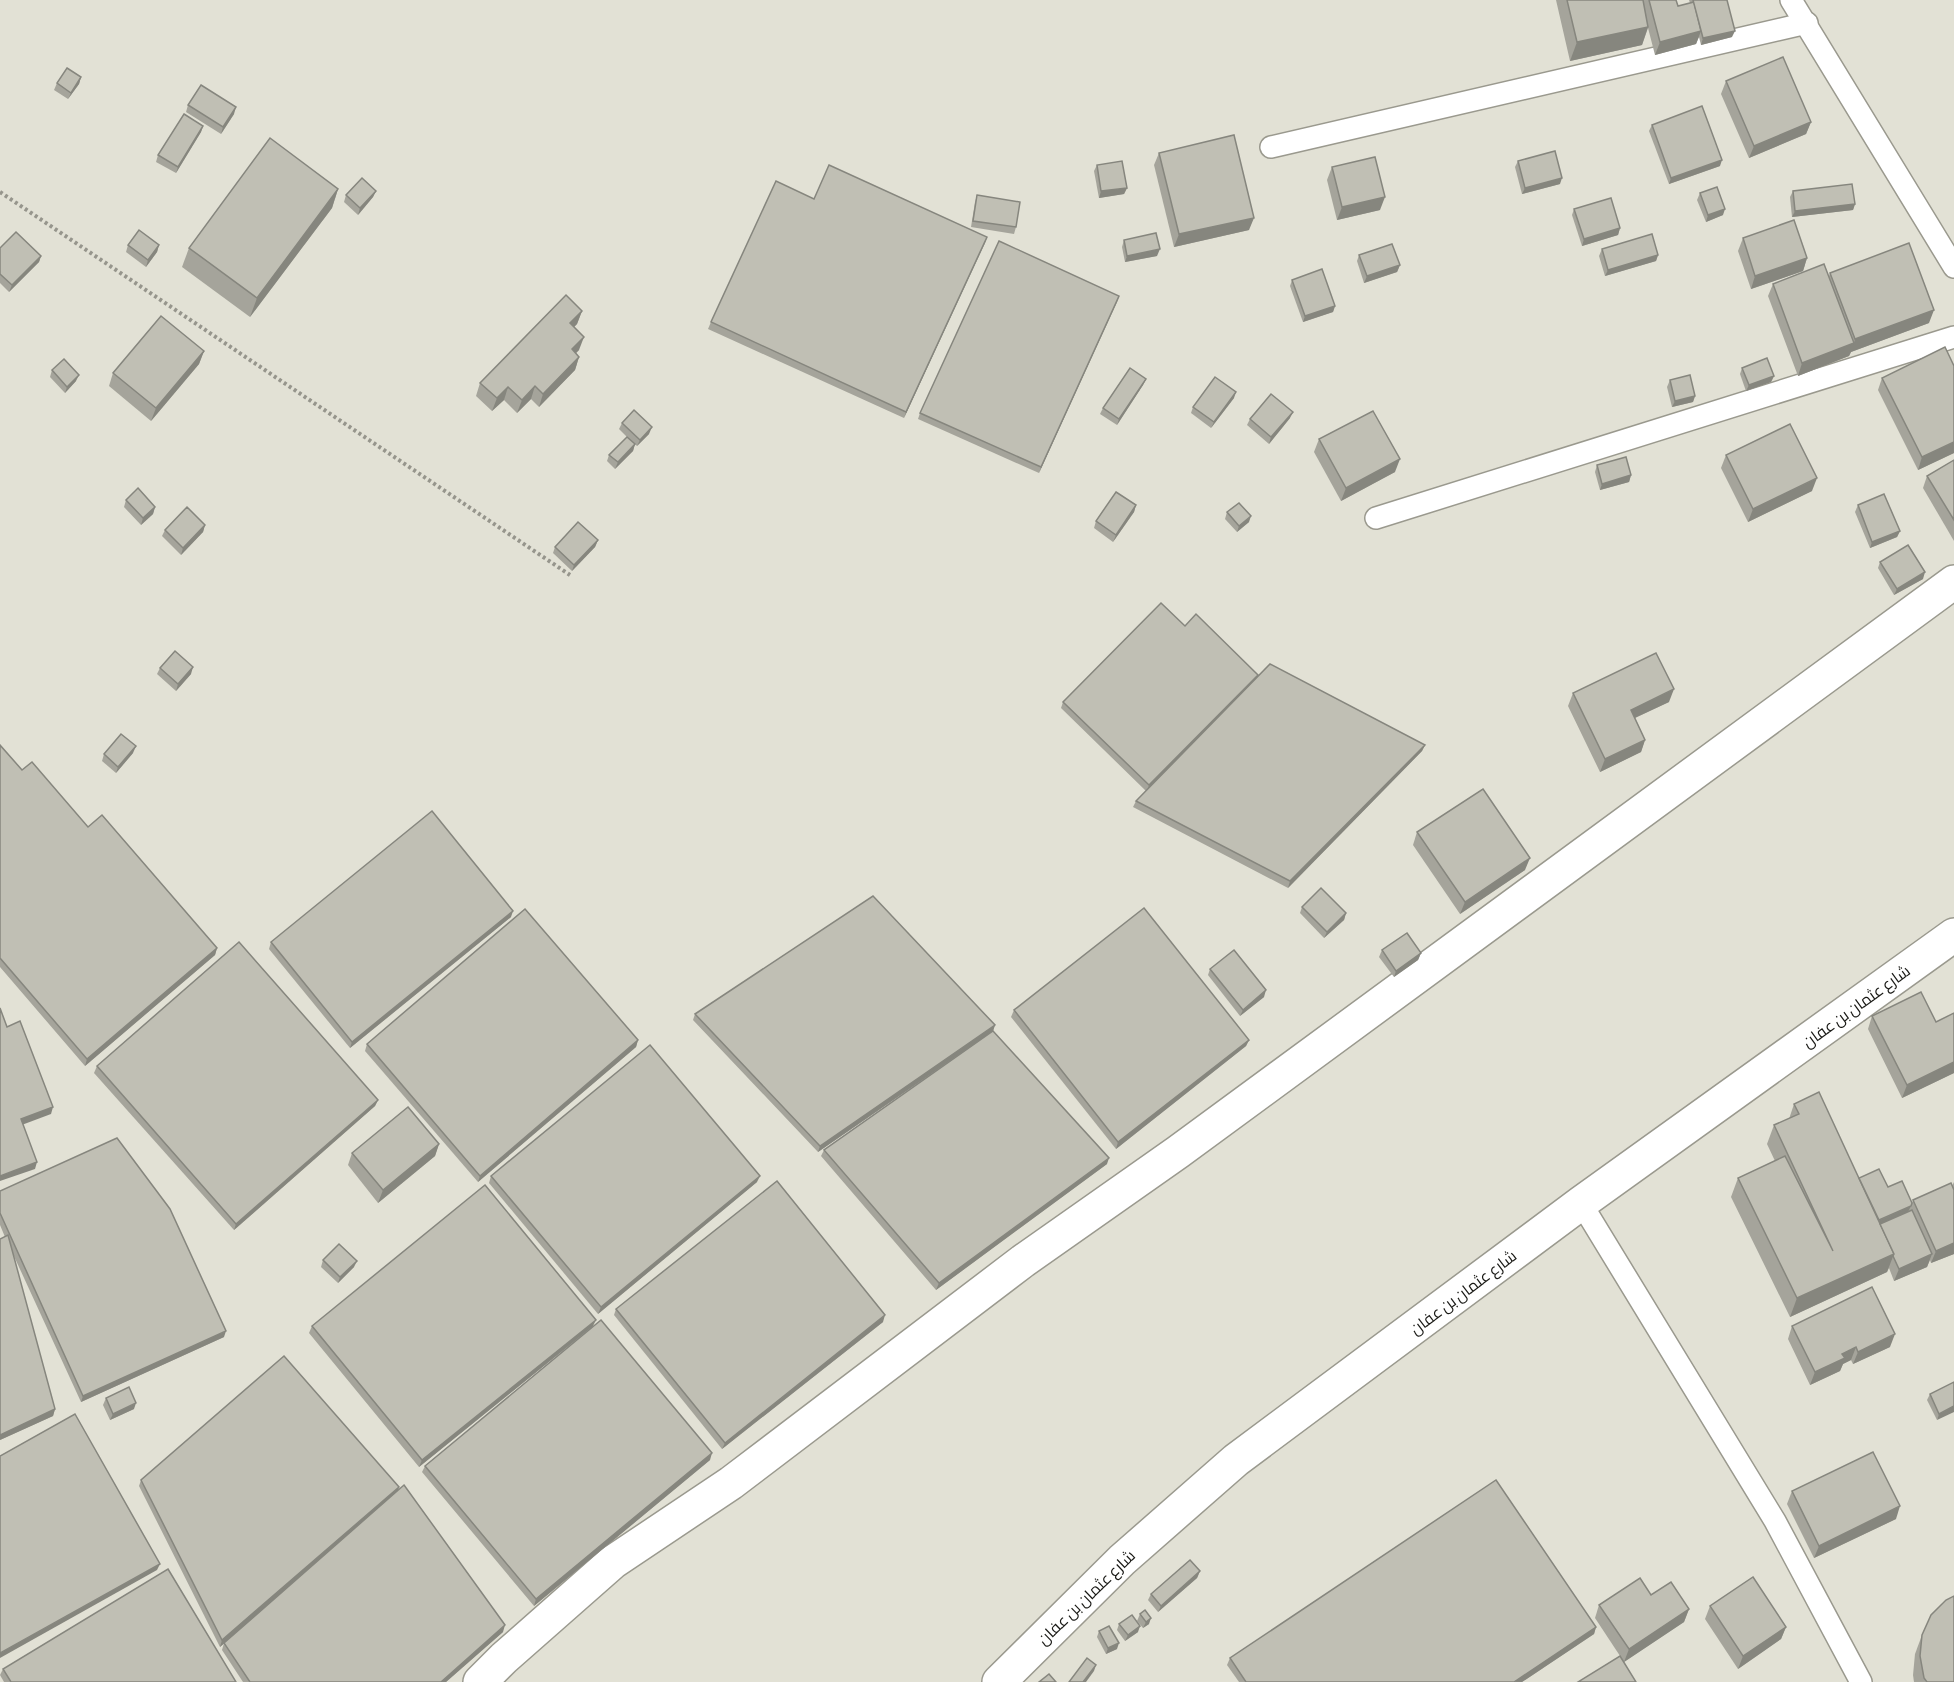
<svg xmlns="http://www.w3.org/2000/svg" width="1954" height="1682" viewBox="0 0 1954 1682" font-family="'Asap Condensed',Cairo,sans-serif">
<style>
.lines{fill:none;stroke-linecap:round;stroke-linejoin:round}
.service-casing{stroke:#9a998e;stroke-width:24}
.minor-casing{stroke:#9a998e;stroke-width:36}
.path{stroke:#96958c;stroke-width:4;stroke-dasharray:3 3;stroke-linecap:butt}
.service{stroke:#fff;stroke-width:21}
.minor{stroke:#fff;stroke-width:33}
.wall{fill:#a5a49b}
.shaded-wall{fill:#86867e}
.building{fill:#c0bfb4;stroke:#86867e;stroke-width:1.5}
.labels{text-anchor:middle;stroke-width:5;stroke-linejoin:round;paint-order:stroke}
.street-label{font-size:16px;fill:#181814;stroke:#fff}
</style>
<rect width="100%" height="100%" fill="#e2e1d5"/>
<g class="lines">
<defs>
<g id="service">
<polyline points="1791,0 1954,267"/>
<polyline points="1271,147 1807,23"/>
<polyline points="1376,518 1954,337"/>
<polyline points="1581,1203 1775,1521 1861,1682"/>
</g>
<g id="minor">
<polyline points="480,1682 504,1658 613,1562 731,1483 1023,1261 1178,1152 1954,582"/>
<polyline points="999,1682 1122,1560 1236,1460 1581,1203 1954,935"/>
</g>
</defs>
<!-- service casing -->
<use href="#service" class="service-casing"/>
<!-- minor casing -->
<use href="#minor" class="minor-casing"/>
<!-- path -->
<polyline class="path" points="0,192 570,575"/>
<!-- service -->
<use href="#service" class="service"/>
<!-- minor -->
<use href="#minor" class="minor"/>
</g>
<!-- wall -->
<g class="wall">
<polygon points="1556,0 1676,0 1678,6 1690,3 1689,0 1727,0 1732,37 1701,45 1699,37 1696,44 1655,55 1648,28 1642,45 1570,61"/>
<polygon points="81,77 79,84 68,99 54,90 57,83"/>
<polygon points="1726,81 1811,122 1806,134 1749,158 1721,94"/>
<polygon points="188,105 234,114 221,134 186,112"/>
<polygon points="1652,125 1720,166 1669,184 1649,131"/>
<polygon points="203,126 201,132 176,173 156,162 158,155"/>
<polygon points="1159,153 1249,230 1174,247 1154,165"/>
<polygon points="1518,161 1560,184 1522,194 1515,167"/>
<polygon points="1097,165 1127,188 1124,194 1099,198 1094,171"/>
<polygon points="1332,167 1380,210 1337,220 1327,180"/>
<polygon points="338,189 332,208 250,317 182,267 189,248"/>
<polygon points="376,191 373,197 358,215 344,202 346,195"/>
<polygon points="1793,191 1855,204 1853,210 1792,217 1790,197"/>
<polygon points="1700,193 1723,215 1706,222 1697,200"/>
<polygon points="977,195 1016,227 1014,234 971,227 975,202"/>
<polygon points="814,199 987,237 904,418 708,329 711,322"/>
<polygon points="1574,209 1620,228 1618,235 1582,246 1572,215"/>
<polygon points="1743,238 1807,258 1803,271 1751,289 1738,251"/>
<polygon points="1124,240 1157,256 1125,262 1122,247"/>
<polygon points="128,245 159,245 157,252 146,267 126,252"/>
<polygon points="0,248 41,256 39,262 9,292 0,283"/>
<polygon points="1602,249 1658,255 1656,261 1605,276 1599,256"/>
<polygon points="1359,255 1400,265 1397,272 1364,283 1357,261"/>
<polygon points="1830,273 1929,323 1851,352 1849,356 1798,376 1768,296 1773,284 1829,276"/>
<polygon points="1292,280 1335,306 1333,312 1303,322 1290,286"/>
<polygon points="1119,296 1039,473 918,419 920,413"/>
<polygon points="582,311 577,324 574,327 579,350 576,353 579,357 575,370 539,407 531,399 517,413 504,400 492,411 476,396 480,383"/>
<polygon points="204,351 199,364 151,421 109,386 113,373"/>
<polygon points="1742,368 1774,376 1771,382 1746,391 1740,374"/>
<polygon points="52,370 76,381 65,393 50,377"/>
<polygon points="1882,378 1954,453 1918,470 1878,390"/>
<polygon points="1146,379 1143,385 1117,425 1100,414 1103,408"/>
<polygon points="1670,380 1695,396 1693,402 1672,407 1667,387"/>
<polygon points="1234,398 1211,428 1191,413 1193,407"/>
<polygon points="1290,418 1269,444 1247,425 1250,419"/>
<polygon points="622,423 649,434 637,446 634,443 635,444 633,451 615,469 607,461 609,455 627,437 619,429"/>
<polygon points="1319,439 1395,472 1341,501 1314,452"/>
<polygon points="1726,455 1812,491 1748,522 1721,468"/>
<polygon points="1954,460 1954,541 1923,488 1927,476"/>
<polygon points="1597,465 1631,475 1629,482 1600,490 1595,472"/>
<polygon points="126,500 155,507 153,514 141,525 124,507"/>
<polygon points="1136,505 1134,512 1113,542 1094,528 1096,521"/>
<polygon points="1858,505 1900,531 1897,537 1870,548 1855,512"/>
<polygon points="1227,512 1249,522 1237,532 1225,519"/>
<polygon points="205,525 203,532 181,555 162,536 165,530"/>
<polygon points="598,540 595,547 572,571 553,553 555,547"/>
<polygon points="1880,562 1923,579 1894,595 1878,568"/>
<polygon points="1185,626 1258,675 1256,679 1425,745 1422,751 1288,888 1133,807 1136,801 1146,791 1061,708 1063,702"/>
<polygon points="160,668 191,674 176,691 157,674"/>
<polygon points="1573,693 1669,702 1635,718 1645,740 1641,752 1600,772 1568,706"/>
<polygon points="0,745 22,770 88,827 217,948 215,955 85,1066 0,967"/>
<polygon points="133,753 116,773 102,761 104,754"/>
<polygon points="1417,832 1525,870 1460,914 1413,845"/>
<polygon points="1302,907 1346,913 1344,920 1324,938 1300,913"/>
<polygon points="511,917 350,1048 269,949 271,942"/>
<polygon points="1382,950 1421,953 1418,960 1394,977 1379,957"/>
<polygon points="1210,969 1264,997 1240,1016 1208,975"/>
<polygon points="1014,1010 1249,1040 1246,1046 1116,1149 1011,1017"/>
<polygon points="1954,1013 1954,1073 1902,1098 1868,1029 1872,1016 1936,1022"/>
<polygon points="695,1014 995,1025 993,1031 1107,1164 936,1290 821,1156 824,1150 924,1079 818,1152 693,1020"/>
<polygon points="638,1040 636,1047 478,1182 365,1051 367,1044"/>
<polygon points="97,1066 378,1100 375,1106 234,1230 94,1073"/>
<polygon points="1794,1104 1859,1179 1888,1187 1912,1203 1913,1200 1952,1186 1954,1182 1954,1254 1931,1263 1930,1260 1927,1267 1894,1281 1889,1268 1887,1272 1790,1317 1731,1197 1738,1178 1775,1161 1767,1144 1774,1125 1789,1119"/>
<polygon points="439,1144 435,1156 378,1203 348,1165 352,1153"/>
<polygon points="491,1176 757,1182 598,1314 489,1183"/>
<polygon points="0,1191 224,1337 81,1402 13,1254 55,1409 53,1416 0,1440 0,1239 5,1237 0,1225"/>
<polygon points="323,1260 354,1267 338,1283 321,1267"/>
<polygon points="616,1309 883,1322 722,1449 614,1315"/>
<polygon points="312,1326 593,1326 710,1460 534,1606 422,1472 425,1466 575,1341 419,1467 309,1333"/>
<polygon points="1792,1326 1890,1347 1853,1364 1851,1360 1843,1364 1840,1371 1810,1385 1788,1339"/>
<polygon points="1954,1383 1937,1420 1927,1400 1930,1394"/>
<polygon points="106,1398 134,1409 110,1420 103,1405"/>
<polygon points="141,1480 399,1487 398,1491 503,1632 446,1682 243,1682 222,1650 224,1643 272,1602 220,1647 139,1486"/>
<polygon points="1792,1491 1896,1519 1814,1558 1787,1504"/>
<polygon points="1200,1571 1197,1578 1158,1612 1148,1600 1151,1594"/>
<polygon points="1599,1605 1689,1609 1684,1622 1624,1662 1595,1618"/>
<polygon points="1710,1606 1786,1627 1781,1639 1738,1669 1705,1619"/>
<polygon points="1140,1614 1149,1624 1143,1628 1137,1621"/>
<polygon points="1119,1624 1138,1632 1125,1641 1117,1630"/>
<polygon points="1596,1627 1594,1634 1522,1682 1239,1682 1227,1665 1230,1658"/>
<polygon points="1099,1631 1117,1649 1106,1654 1097,1637"/>
<polygon points="1922,1635 1954,1682 1914,1682 1913,1675 1915,1654"/>
<polygon points="3,1669 236,1682 4,1682 0,1675"/>
</g>
<!-- shaded-wall -->
<g class="shaded-wall">
<polygon points="1648,27 1642,45 1570,61 1577,42"/>
<polygon points="1701,31 1696,44 1655,55 1660,42"/>
<polygon points="1735,31 1732,37 1701,45 1703,38"/>
<polygon points="81,77 79,84 68,99 71,93"/>
<polygon points="236,107 234,114 221,134 223,127"/>
<polygon points="1811,122 1806,134 1749,158 1754,146"/>
<polygon points="203,126 201,132 176,173 178,167"/>
<polygon points="1722,160 1720,166 1669,184 1671,178"/>
<polygon points="1562,178 1560,184 1522,194 1525,188"/>
<polygon points="1127,188 1124,194 1099,198 1101,191"/>
<polygon points="338,189 332,208 250,317 257,298"/>
<polygon points="376,191 373,197 358,215 360,208"/>
<polygon points="1385,197 1380,210 1337,220 1342,207"/>
<polygon points="1855,204 1853,210 1792,217 1795,211"/>
<polygon points="1725,209 1723,215 1706,222 1708,215"/>
<polygon points="1254,218 1249,230 1174,247 1179,234"/>
<polygon points="1620,228 1618,235 1582,246 1584,239"/>
<polygon points="987,237 985,243 904,418 906,412"/>
<polygon points="159,245 157,252 146,267 148,260"/>
<polygon points="1160,249 1157,256 1125,262 1127,256"/>
<polygon points="1658,255 1656,261 1605,276 1608,270"/>
<polygon points="41,256 39,262 9,292 12,285"/>
<polygon points="1807,258 1803,271 1751,289 1755,276"/>
<polygon points="1400,265 1397,272 1364,283 1367,276"/>
<polygon points="1119,296 1117,302 1039,473 1041,467"/>
<polygon points="1335,306 1333,312 1303,322 1305,316"/>
<polygon points="1934,310 1929,323 1851,352 1849,356 1798,376 1802,363 1854,343 1855,339"/>
<polygon points="582,311 577,324 565,336 570,323"/>
<polygon points="584,337 579,350 567,362 572,349"/>
<polygon points="204,351 199,364 151,421 156,408"/>
<polygon points="579,357 575,370 539,407 543,394"/>
<polygon points="79,375 76,381 65,393 67,387"/>
<polygon points="1774,376 1771,382 1746,391 1749,385"/>
<polygon points="1146,379 1143,385 1117,425 1119,419"/>
<polygon points="535,386 531,399 517,413 522,400"/>
<polygon points="508,387 504,400 492,411 497,398"/>
<polygon points="1236,392 1234,398 1211,428 1214,422"/>
<polygon points="1695,396 1693,402 1672,407 1675,401"/>
<polygon points="1293,412 1290,418 1269,444 1271,437"/>
<polygon points="652,427 649,434 637,446 640,440"/>
<polygon points="1954,442 1954,453 1918,470 1922,457"/>
<polygon points="635,444 633,451 615,469 618,462"/>
<polygon points="1400,459 1395,472 1341,501 1346,488"/>
<polygon points="1631,475 1629,482 1600,490 1602,484"/>
<polygon points="1817,478 1812,491 1748,522 1753,509"/>
<polygon points="1136,505 1134,512 1113,542 1116,535"/>
<polygon points="155,507 153,514 141,525 143,518"/>
<polygon points="1251,516 1249,522 1237,532 1239,526"/>
<polygon points="205,525 203,532 181,555 183,548"/>
<polygon points="1900,531 1897,537 1870,548 1872,542"/>
<polygon points="598,540 595,547 572,571 574,565"/>
<polygon points="1925,572 1923,579 1894,595 1897,589"/>
<polygon points="193,667 191,674 176,691 178,684"/>
<polygon points="1258,675 1255,681 1147,791 1149,785"/>
<polygon points="1674,689 1669,702 1626,722 1631,710"/>
<polygon points="1645,740 1641,752 1600,772 1605,759"/>
<polygon points="1425,745 1422,751 1288,888 1290,881"/>
<polygon points="136,746 133,753 116,773 118,767"/>
<polygon points="1530,858 1525,870 1460,914 1465,902"/>
<polygon points="513,911 511,917 350,1048 352,1042"/>
<polygon points="1346,913 1344,920 1324,938 1327,932"/>
<polygon points="217,948 215,955 85,1066 87,1059"/>
<polygon points="1421,953 1418,960 1394,977 1396,971"/>
<polygon points="1266,990 1264,997 1240,1016 1243,1010"/>
<polygon points="995,1025 993,1031 818,1152 820,1146"/>
<polygon points="638,1040 636,1047 478,1182 480,1176"/>
<polygon points="1249,1040 1246,1046 1116,1149 1118,1142"/>
<polygon points="1954,1062 1954,1073 1902,1098 1907,1085"/>
<polygon points="378,1100 375,1106 234,1230 236,1224"/>
<polygon points="53,1107 51,1114 19,1126 21,1119"/>
<polygon points="439,1144 435,1156 378,1203 383,1190"/>
<polygon points="1109,1158 1107,1164 936,1290 939,1283"/>
<polygon points="37,1162 35,1169 0,1181 0,1176"/>
<polygon points="760,1176 757,1182 598,1314 601,1307"/>
<polygon points="1911,1206 1908,1212 1880,1225 1878,1221"/>
<polygon points="1954,1243 1954,1254 1931,1263 1936,1251"/>
<polygon points="1894,1254 1887,1272 1790,1317 1797,1298"/>
<polygon points="1932,1254 1927,1267 1894,1281 1899,1269"/>
<polygon points="357,1261 354,1267 338,1283 340,1277"/>
<polygon points="885,1315 883,1322 722,1449 725,1443"/>
<polygon points="596,1320 593,1326 419,1467 422,1460"/>
<polygon points="226,1331 224,1337 81,1402 83,1396"/>
<polygon points="1895,1334 1890,1347 1853,1364 1858,1352"/>
<polygon points="1856,1347 1851,1360 1843,1364 1840,1371 1810,1385 1815,1372 1842,1354"/>
<polygon points="136,1403 134,1409 110,1420 113,1414"/>
<polygon points="1954,1406 1954,1412 1937,1420 1939,1414"/>
<polygon points="55,1409 53,1416 0,1440 0,1435"/>
<polygon points="712,1453 710,1460 534,1606 536,1599"/>
<polygon points="399,1487 397,1493 220,1647 222,1640"/>
<polygon points="1900,1506 1896,1519 1814,1558 1819,1546"/>
<polygon points="160,1564 157,1570 0,1658 0,1653"/>
<polygon points="1200,1571 1197,1578 1158,1612 1161,1606"/>
<polygon points="1689,1609 1684,1622 1624,1662 1629,1649"/>
<polygon points="1151,1618 1149,1624 1143,1628 1146,1622"/>
<polygon points="505,1625 503,1632 446,1682 441,1682"/>
<polygon points="1140,1626 1138,1632 1125,1641 1128,1635"/>
<polygon points="1596,1627 1594,1634 1522,1682 1514,1682"/>
<polygon points="1786,1627 1781,1639 1738,1669 1743,1656"/>
<polygon points="1119,1643 1117,1649 1106,1654 1108,1648"/>
<polygon points="1096,1665 1094,1671 1086,1682 1083,1682"/>
</g>
<!-- building -->
<g class="building">
<polygon points="1567,0 1643,0 1648,27 1577,42"/>
<polygon points="1649,0 1676,0 1678,6 1694,2 1701,31 1660,42"/>
<polygon points="1693,0 1727,0 1735,31 1703,38"/>
<polygon points="1783,57 1811,122 1754,146 1726,81"/>
<polygon points="67,68 81,77 71,93 57,83"/>
<polygon points="201,85 236,107 223,127 188,105"/>
<polygon points="1702,106 1722,160 1671,178 1652,125"/>
<polygon points="184,114 203,126 178,167 158,155"/>
<polygon points="1234,135 1254,218 1179,234 1159,153"/>
<polygon points="270,138 338,189 257,298 189,248"/>
<polygon points="1555,151 1562,178 1525,188 1518,161"/>
<polygon points="1375,157 1385,197 1342,207 1332,167"/>
<polygon points="1122,161 1127,188 1101,191 1097,165"/>
<polygon points="829,165 987,237 906,412 711,322 776,181 814,199"/>
<polygon points="362,178 376,191 360,208 346,195"/>
<polygon points="1852,184 1855,204 1795,211 1793,191"/>
<polygon points="1717,187 1725,209 1708,215 1700,193"/>
<polygon points="977,195 1020,202 1016,227 973,221"/>
<polygon points="1611,198 1620,228 1584,239 1574,209"/>
<polygon points="1794,220 1807,258 1755,276 1743,238"/>
<polygon points="139,230 159,245 148,260 128,245"/>
<polygon points="16,232 41,256 12,285 0,274 0,248"/>
<polygon points="1156,233 1160,249 1127,256 1124,240"/>
<polygon points="1652,234 1658,255 1608,270 1602,249"/>
<polygon points="999,241 1119,296 1041,467 920,413"/>
<polygon points="1909,243 1934,310 1855,339 1830,273"/>
<polygon points="1392,244 1400,265 1367,276 1359,255"/>
<polygon points="1824,264 1854,343 1802,363 1773,284"/>
<polygon points="1322,269 1335,306 1305,316 1292,280"/>
<polygon points="566,295 582,311 570,323 584,337 572,349 579,357 543,394 535,386 522,400 508,387 497,398 480,383"/>
<polygon points="161,316 204,351 156,408 113,373"/>
<polygon points="1945,347 1954,366 1954,442 1922,457 1882,378"/>
<polygon points="1767,358 1774,376 1749,385 1742,368"/>
<polygon points="64,359 79,375 67,387 52,370"/>
<polygon points="1130,368 1146,379 1119,419 1103,408"/>
<polygon points="1690,375 1695,396 1675,401 1670,380"/>
<polygon points="1215,377 1236,392 1214,422 1193,407"/>
<polygon points="1271,394 1293,412 1271,437 1250,419"/>
<polygon points="634,410 652,427 640,440 622,423"/>
<polygon points="1373,411 1400,459 1346,488 1319,439"/>
<polygon points="1790,424 1817,478 1753,509 1726,455"/>
<polygon points="627,437 635,444 618,462 609,455"/>
<polygon points="1626,457 1631,475 1602,484 1597,465"/>
<polygon points="1954,460 1954,520 1927,476"/>
<polygon points="138,488 155,507 143,518 126,500"/>
<polygon points="1116,492 1136,505 1116,535 1096,521"/>
<polygon points="1884,494 1900,531 1872,542 1858,505"/>
<polygon points="1239,503 1251,516 1239,526 1227,512"/>
<polygon points="187,507 205,525 183,548 165,530"/>
<polygon points="578,522 598,540 574,565 555,547"/>
<polygon points="1908,545 1925,572 1897,589 1880,562"/>
<polygon points="1161,603 1185,626 1196,614 1258,675 1149,785 1063,702"/>
<polygon points="175,651 193,667 178,684 160,668"/>
<polygon points="1656,653 1674,689 1631,710 1645,740 1605,759 1573,693"/>
<polygon points="1270,664 1425,745 1290,881 1136,801"/>
<polygon points="121,734 136,746 118,767 104,754"/>
<polygon points="0,745 22,770 32,762 88,827 102,815 217,948 87,1059 0,958"/>
<polygon points="1483,789 1530,858 1465,902 1417,832"/>
<polygon points="432,811 513,911 352,1042 271,942"/>
<polygon points="1321,888 1346,913 1327,932 1302,907"/>
<polygon points="873,896 995,1025 820,1146 695,1014"/>
<polygon points="1144,908 1249,1040 1118,1142 1014,1010"/>
<polygon points="525,909 638,1040 480,1176 367,1044"/>
<polygon points="1407,933 1421,953 1396,971 1382,950"/>
<polygon points="239,942 378,1100 236,1224 97,1066"/>
<polygon points="1234,950 1266,990 1243,1010 1210,969"/>
<polygon points="1921,992 1936,1022 1954,1013 1954,1062 1907,1085 1872,1016"/>
<polygon points="0,1008 7,1027 20,1021 53,1107 21,1119 37,1162 0,1176"/>
<polygon points="993,1031 1109,1158 939,1283 824,1150"/>
<polygon points="650,1045 760,1176 601,1307 491,1176"/>
<polygon points="1819,1092 1894,1254 1797,1298 1738,1178 1785,1156 1833,1251 1774,1125 1799,1114 1794,1104"/>
<polygon points="408,1107 439,1144 383,1190 352,1153"/>
<polygon points="117,1138 170,1209 226,1331 83,1396 0,1213 0,1191"/>
<polygon points="1879,1169 1888,1187 1902,1181 1912,1203 1911,1206 1879,1220 1859,1178"/>
<polygon points="777,1181 885,1315 725,1443 616,1309"/>
<polygon points="1951,1183 1954,1190 1954,1243 1936,1251 1913,1200"/>
<polygon points="485,1185 596,1320 422,1460 312,1326"/>
<polygon points="1912,1210 1932,1254 1899,1269 1893,1256 1894,1254 1880,1224"/>
<polygon points="8,1235 55,1409 0,1435 0,1239"/>
<polygon points="339,1244 357,1261 340,1277 323,1260"/>
<polygon points="1872,1287 1895,1334 1858,1352 1856,1347 1842,1354 1845,1358 1815,1372 1792,1326"/>
<polygon points="601,1320 712,1453 536,1599 425,1466"/>
<polygon points="284,1356 399,1487 222,1640 141,1480"/>
<polygon points="1954,1382 1954,1406 1939,1414 1930,1394"/>
<polygon points="129,1387 136,1403 113,1414 106,1398"/>
<polygon points="75,1414 160,1564 0,1653 0,1456"/>
<polygon points="1873,1452 1900,1506 1819,1546 1792,1491"/>
<polygon points="1496,1480 1596,1627 1514,1682 1246,1682 1230,1658"/>
<polygon points="404,1485 505,1625 441,1682 250,1682 224,1643"/>
<polygon points="1190,1560 1200,1571 1161,1606 1151,1594"/>
<polygon points="168,1569 236,1682 11,1682 3,1669"/>
<polygon points="1753,1577 1786,1627 1743,1656 1710,1606"/>
<polygon points="1640,1578 1651,1595 1671,1582 1689,1609 1629,1649 1599,1605"/>
<polygon points="1954,1596 1954,1682 1927,1682 1924,1678 1920,1656 1922,1635 1931,1615 1946,1600"/>
<polygon points="1145,1610 1151,1618 1146,1622 1140,1614"/>
<polygon points="1132,1615 1140,1626 1128,1635 1119,1624"/>
<polygon points="1109,1626 1119,1643 1108,1648 1099,1631"/>
<polygon points="1620,1656 1636,1682 1578,1682"/>
<polygon points="1087,1658 1096,1665 1083,1682 1069,1682"/>
<polygon points="1049,1674 1056,1682 1039,1682"/>
</g>
<g class="labels">
<!-- street labels -->
<g class="street-label">
<text transform="translate(1856 1006) rotate(-36)" y="6">شارع عثمان بن عفان</text>
<text transform="translate(1463 1292) rotate(-37)" y="6">شارع عثمان بن عفان</text>
<text transform="translate(1086 1597) rotate(-44)" y="6">شارع عثمان بن عفان</text>
</g>
</g>
</svg>
